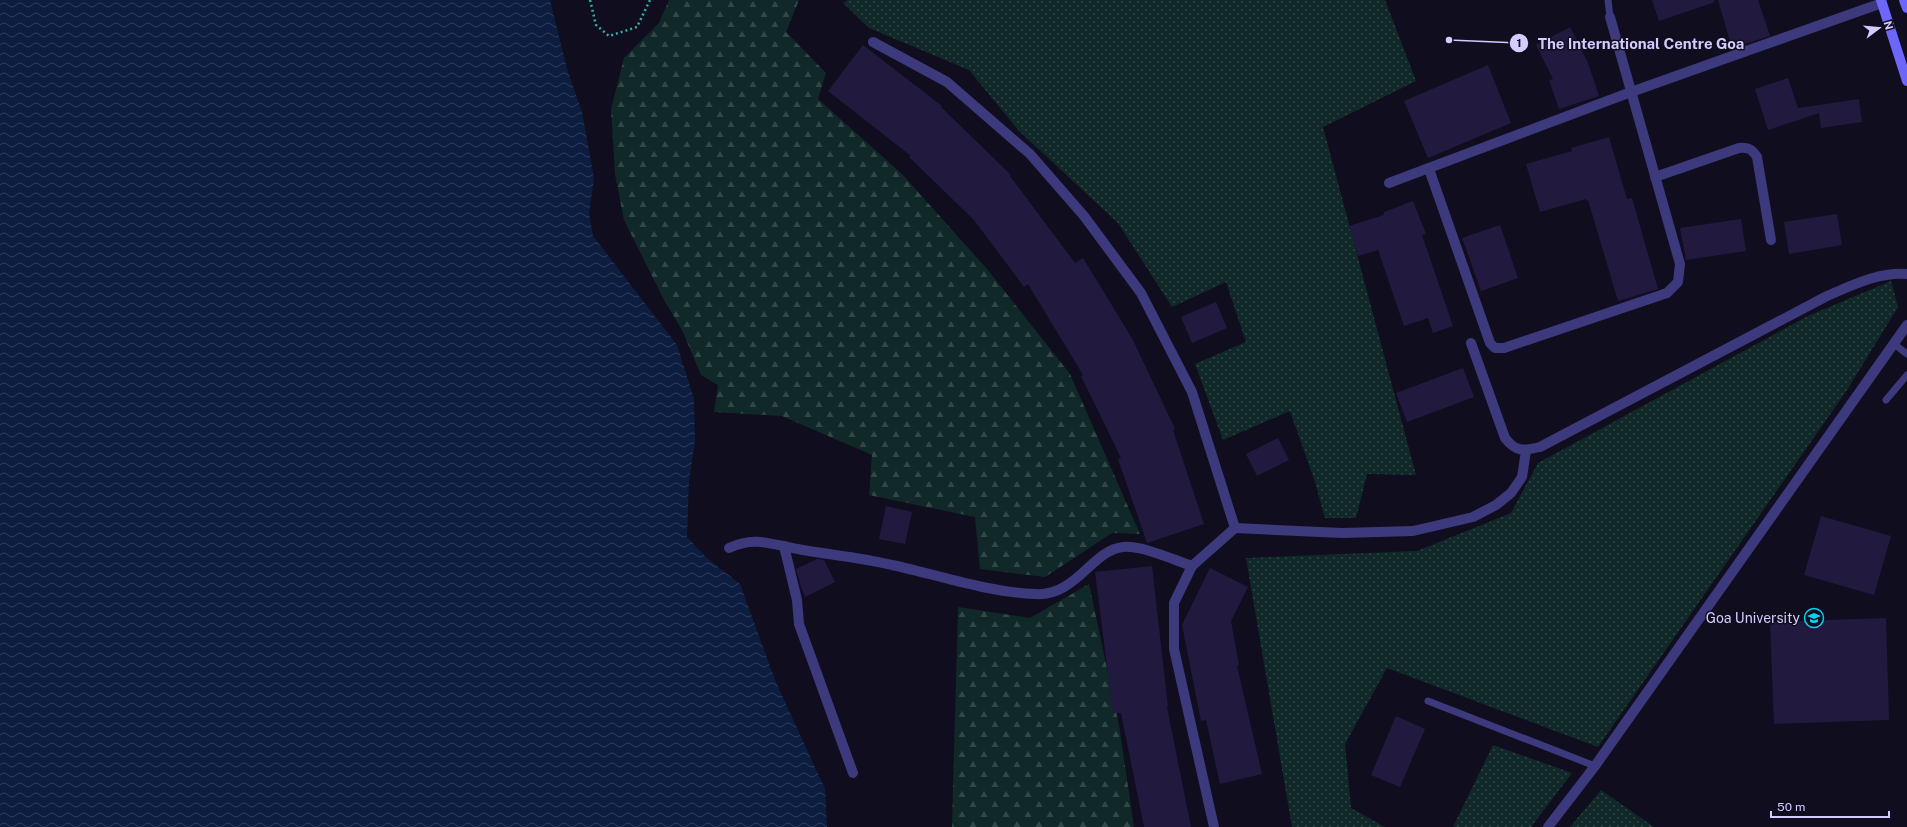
<svg xmlns="http://www.w3.org/2000/svg" width="1907" height="827" viewBox="0 0 1907 827" font-family="'Public Sans',sans-serif">
<style>
.grass{fill:url(#grass-dots)}
.forest{fill:url(#forest-firs)}
.water{fill:url(#water-waves)}
.building{fill:#22193f}
.lines{fill:none;stroke-linecap:round;stroke-linejoin:round}
.path{stroke:#30ada9;stroke-width:2.5;stroke-dasharray:2 3;stroke-linecap:butt}
.lane{stroke:#3d397d;stroke-width:7}
.street{stroke:#3d397d;stroke-width:10}
.secondary{stroke:#6d66fb;stroke-width:10}
.labels{text-anchor:middle;stroke-width:3;stroke-linejoin:round;paint-order:stroke}
.poi-label{font-size:14px;fill:#d3ccfe;stroke:#100d1f;text-anchor:end}
.leader{fill:none;stroke:#d3ccfe;stroke-width:1.5}
.callout-dot{fill:#d3ccfe;stroke:#100d1f;stroke-width:1.5}
.mark-label{font-size:12px;text-anchor:middle;font-weight:bold;fill:#111}
.callout-label{font-size:15px;text-anchor:middle;font-weight:bold;fill:#d3ccfe;stroke:#100d1f;stroke-width:3;stroke-linejoin:round;paint-order:stroke}
</style>
<defs>
<pattern id="grass-dots" width="8" height="8" patternUnits="userSpaceOnUse"><rect width="8" height="8" fill="#102928"/><path d="M2 2h.1M6 6h.1" fill="none" stroke="#324748" stroke-width="1.8" stroke-linecap="round"/></pattern>
<pattern id="forest-firs" width="22" height="20" patternUnits="userSpaceOnUse"><rect width="22" height="20" fill="#102928"/><path d="M5 1l3.5 6h-7zM16 11l3.5 6h-7z" fill="#324748"/></pattern>
<pattern id="water-waves" width="16" height="10" patternUnits="userSpaceOnUse"><rect width="16" height="10" fill="#0c1d3f"/><path d="M0 5q4-4 8 0t8 0" fill="none" stroke="#2e3d5c"/></pattern>
</defs>
<rect width="100%" height="100%" fill="#100d1f"/>
<!-- grass -->
<g class="grass">
<polygon points="848,0 1385,0 1416,81 1323,127 1416,475 1367,474 1356,518 1325,518 1314,479 1290,411 1223,440 1195,364 1246,342 1226,282 1172,307 1118,223 1019,131 969,70 869,28 843,3"/>
<polygon points="1891,281 1898,307 1847,390 1598,747 1387,668 1345,744 1351,808 1385,827 1292,827 1246,558 1417,551 1511,513 1538,463 1808,316"/>
<polygon points="1493,745 1572,773 1531,827 1453,827"/>
<polygon points="1601,790 1654,827 1570,827"/>
</g>
<!-- forest -->
<g class="forest">
<polygon points="669,0 799,0 786,32 826,73 818,99 902,174 987,269 1070,374 1140,534 1112,533 1045,577 980,569 975,517 869,495 872,455 782,416 714,412 718,385 701,375 683,332 662,296 624,220 615,174 611,109 624,58 659,23"/>
<polygon points="1089,584 1119,725 1134,827 952,827 958,607 1030,618"/>
</g>
<!-- water -->
<polygon class="water" points="0,0 550,0 567,69 582,112 594,178 589,213 593,236 677,345 694,399 695,441 689,480 687,537 708,559 740,584 775,680 825,789 827,827 0,827"/>
<!-- building -->
<g class="building">
<polygon points="1652,0 1714,0 1715,2 1659,21"/>
<polygon points="1718,0 1758,0 1770,36 1732,48"/>
<polygon points="1570,27 1588,63 1599,96 1559,109 1549,80 1553,79 1536,45"/>
<polygon points="863,45 942,106 941,107 1011,175 1010,176 1075,263 1083,258 1133,340 1175,429 1173,430 1204,524 1147,543 1118,459 1121,458 1081,376 1083,375 1028,284 1024,287 974,220 909,157 911,156 828,91"/>
<polygon points="1488,65 1511,123 1428,158 1404,101"/>
<polygon points="1788,78 1798,108 1859,99 1862,122 1821,128 1819,113 1768,130 1755,89"/>
<polygon points="1609,137 1627,199 1632,198 1658,289 1618,301 1588,200 1586,201 1586,199 1540,212 1526,164 1572,151 1571,148"/>
<polygon points="1413,201 1426,234 1422,235 1453,326 1433,333 1428,318 1404,326 1378,250 1358,256 1349,226 1384,215 1384,212"/>
<polygon points="1837,214 1842,245 1789,254 1784,222"/>
<polygon points="1741,219 1746,251 1686,260 1680,228"/>
<polygon points="1500,225 1518,278 1481,291 1462,238"/>
<polygon points="1216,302 1227,328 1192,343 1181,317"/>
<polygon points="1463,368 1474,397 1407,422 1396,393"/>
<polygon points="1278,438 1289,460 1257,476 1246,454"/>
<polygon points="886,506 912,512 905,544 879,539"/>
<polygon points="1821,516 1891,536 1874,595 1804,575"/>
<polygon points="817,559 824,560 835,582 805,597 801,587 796,569"/>
<polygon points="1152,566 1168,707 1167,707 1191,827 1144,827 1121,713 1113,713 1095,572"/>
<polygon points="1210,568 1248,587 1231,621 1239,665 1237,666 1262,774 1220,784 1206,720 1201,721 1182,625"/>
<polygon points="1886,618 1889,720 1774,724 1770,622"/>
<polygon points="1396,716 1425,729 1400,787 1371,775"/>
</g>
<g class="lines">
<!-- path -->
<polyline class="path" points="590,0 596,25 609,36 637,27 650,0"/>
<!-- lane -->
<g class="lane">
<polyline points="1608,0 1610,17"/>
<polyline points="1894,344 1907,354"/>
<polyline points="1886,400 1907,375"/>
<polyline points="1428,701 1595,766"/>
</g>
<!-- street -->
<g class="street">
<polyline points="873,42 947,82 1030,154 1084,216 1141,293 1192,392 1235,528 1192,566 1174,603 1174,649 1214,827"/>
<polyline points="1429,169 1490,343 1495,348 1504,348 1667,293 1678,282 1680,264 1610,17"/>
<path d="M1655 177 1739 148C1748 147 1752 149 1757 157L1771 240"/>
<polyline points="1389,183 1631,92 1882,3"/>
<path d="M1471 343 1505 438C1516 452 1523 451 1540 447L1827 296C1853 285 1878 272 1907 274"/>
<polyline points="1235,528 1342,533 1413,531 1473,517 1496,505 1511,493 1522,477 1526,451"/>
<polyline points="784,546 797,600 799,624 853,773"/>
<path d="M729 548C757 535 775 546 803 550 833 555 863 558 892 565 939 575 986 592 1035 594 1076 597 1092 550 1123 547 1141 545 1174 560 1192 566"/>
<polyline points="1548,827 1595,766 1907,325"/>
</g>
<!-- secondary -->
<g class="secondary">
<polyline points="1881,0 1907,81"/>
<polyline points="1904,0 1907,8"/>
</g>
</g>
<!-- icons -->
<defs>
<symbol id="university-ring" viewBox="-11 -11 22 22"><circle r="9.5" fill="#100d1f" stroke="#06d2ef" stroke-width="1.5"/><path d="M0-5L7-2L0 1L-7-2ZM-4 1L0 2.5L4 1V4Q0 6-4 4Z" fill="#06d2ef"/></symbol>
</defs>
<g fill-rule="evenodd">
<use href="#university-ring" x="1803" y="607" width="22" height="22"/>
</g>
<g class="labels">
<!-- poi labels -->
<g class="poi-label">
<text x="1800" y="623">Goa University</text>
</g>
</g>
<!-- callouts -->
<path class="leader" d="M1449 40L1519 43"/>
<g class="callout-dot">
<circle cx="1449" cy="40" r="4"/>
<circle cx="1519" cy="43" r="10"/>
</g>
<g class="mark-label">
<text x="1519" y="47">1</text>
</g>
<g class="callout-label">
<text x="1641" y="49">The International Centre Goa</text>
</g>
<!-- north arrow -->
<g transform="translate(1879 28) rotate(74)" stroke="#100d1f" stroke-width="3" paint-order="stroke">
<path d="M0-3L7 15L0 10L-7 15Z" fill="#d3ccfe"/>
<text y="-6" font-size="11" font-weight="bold" text-anchor="middle" fill="#d3ccfe">N</text>
</g>
<!-- scale -->
<path d="M1771 811v6h118v-6" fill="none" stroke="#d3ccfe" stroke-width="2"/>
<text x="1777" y="811" font-size="12" fill="#d3ccfe" stroke="#100d1f" stroke-width="3" paint-order="stroke">50 m</text>
</svg>
